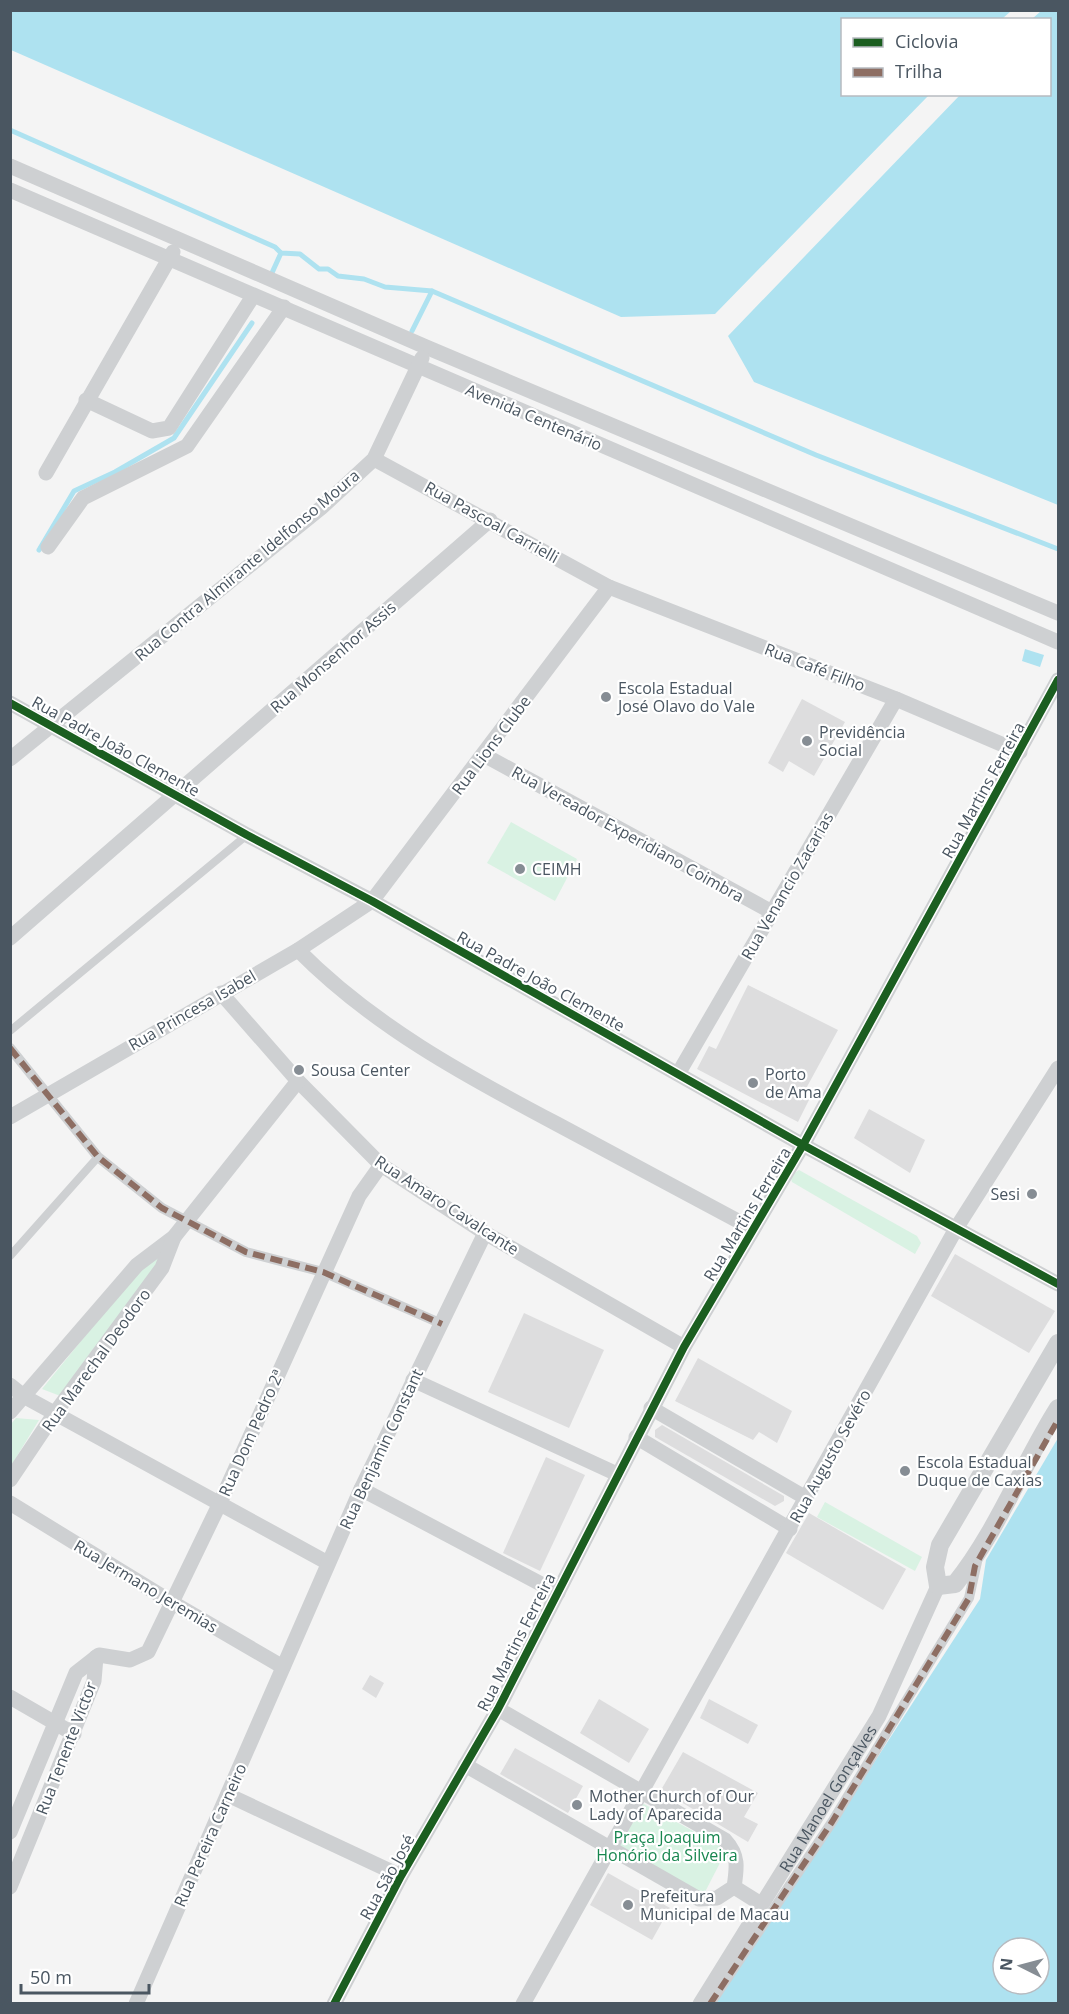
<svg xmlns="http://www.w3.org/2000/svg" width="1069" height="2014" viewBox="0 0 1069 2014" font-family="'Open Sans',sans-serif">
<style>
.green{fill:#d9f2e3}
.water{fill:#aee2f0;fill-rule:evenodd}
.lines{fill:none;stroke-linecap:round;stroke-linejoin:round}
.stream{stroke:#aee2f0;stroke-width:5}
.building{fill:#ddddde}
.service{stroke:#ced0d2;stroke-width:8}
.pedestrian{stroke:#ced0d2;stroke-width:10}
.minor{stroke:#ced0d2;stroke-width:15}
.tertiary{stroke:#ced0d2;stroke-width:18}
.quiet{stroke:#8d6e63;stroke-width:6;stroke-dasharray:12 6;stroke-linecap:butt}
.cycleway-casing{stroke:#fff;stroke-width:11}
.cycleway{stroke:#1b5e20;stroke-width:8}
.poi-dot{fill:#868d94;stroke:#fff;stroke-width:2}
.labels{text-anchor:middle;stroke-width:4.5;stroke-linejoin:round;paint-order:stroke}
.street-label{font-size:16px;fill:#4a5661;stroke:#fff}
.poi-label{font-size:16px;fill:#4a5661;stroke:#fff;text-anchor:start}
.park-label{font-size:16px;fill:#17864f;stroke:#fff}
</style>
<rect width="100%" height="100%" fill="#f4f4f4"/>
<!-- green -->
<g class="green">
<polygon points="511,822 577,859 555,901 487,863"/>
<polygon points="799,1170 917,1236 921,1243 915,1254 792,1182 790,1176"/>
<path d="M167 1247C139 1301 90 1342 63 1397L42 1389 138 1271Z"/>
<polygon points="16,1418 39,1420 11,1466 11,1424"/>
<polygon points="825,1502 922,1557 915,1571 817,1517"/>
<polygon points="644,1804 720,1846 723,1857 705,1892 700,1895 622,1850 618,1844 639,1805"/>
</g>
<!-- water -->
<g class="water">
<polygon points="11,10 1011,10 1011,11 1002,19 842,20 842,94 929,95 715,314 621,317 11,50"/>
<polygon points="1041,11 1058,11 1058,505 754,382 728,336 960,95 1050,94 1050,20 1032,19"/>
<polygon points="1025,649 1044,655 1040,667 1022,661"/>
<path d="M1058 1438V2003L714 2004 774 1917 980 1599 986 1560ZM1003 1948H1039V1984H1003Z"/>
</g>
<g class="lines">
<!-- stream -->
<g class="stream">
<polyline points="10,130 275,247 281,253 300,254 319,269 328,269 338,276 364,279 385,287 432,291 816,455 1058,549"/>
<polyline points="271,275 281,253"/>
<polyline points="412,331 432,291"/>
<polyline points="39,550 74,491 115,472 174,438 252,323"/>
</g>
</g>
<!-- building -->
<g class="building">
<polygon points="802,699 845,722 814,776 789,761 783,772 768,763"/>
<polygon points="748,985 838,1030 803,1094 810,1098 798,1122 697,1069 709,1046 716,1049"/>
<polygon points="869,1109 925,1140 910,1173 854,1138"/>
<polygon points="955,1254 1055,1311 1029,1353 931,1296"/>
<polygon points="524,1313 604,1350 569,1428 488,1392"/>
<polygon points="698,1358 792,1411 777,1443 759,1432 753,1440 675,1401"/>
<polygon points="662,1425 784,1496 784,1501 775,1506 655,1437 655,1430"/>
<polygon points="546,1457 585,1475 540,1571 503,1553"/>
<polygon points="809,1513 906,1569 883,1610 786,1553"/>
<polygon points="370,1675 384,1683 376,1698 362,1689"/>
<polygon points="599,1699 649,1729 629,1763 580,1733"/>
<polygon points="709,1699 758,1725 748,1744 700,1718"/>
<polygon points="515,1748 583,1786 568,1813 500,1774"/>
<polygon points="683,1752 758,1793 744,1817 758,1824 748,1842 661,1790"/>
<polygon points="608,1873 670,1908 652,1940 590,1905"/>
</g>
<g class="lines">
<!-- service -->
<g class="service">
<polyline points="10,1031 247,835"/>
<polyline points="10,1256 98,1157"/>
</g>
<!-- pedestrian -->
<g class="pedestrian">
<polyline points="10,1048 98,1157 162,1208 246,1252 323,1272 442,1324"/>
<polyline points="710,2004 832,1822 969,1598 977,1562"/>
</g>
<!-- minor -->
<g class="minor">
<polyline points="10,166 426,347 1058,613"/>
<polyline points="10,190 1058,642"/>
<polyline points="86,400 152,431 169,428 253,296"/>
<polyline points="374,459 609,587 896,699 1020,752"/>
<polyline points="46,473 173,252"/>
<polyline points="48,547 83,498 187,446 284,307"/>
<polyline points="10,703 247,835 372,901 803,1145 1058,1284"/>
<polyline points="484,755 772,912"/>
<polyline points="10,759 321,508 374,459 422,358"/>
<polyline points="10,938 490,520"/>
<path d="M298 950C372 1025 464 1075 557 1124 622 1159 687 1194 753 1229"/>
<polyline points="221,993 298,1081 381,1165 485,1233 684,1347"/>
<polyline points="678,1074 896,699"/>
<polyline points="10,1117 298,950 372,901 609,587"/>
<polyline points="413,1380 617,1474"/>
<polyline points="10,1385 25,1397 328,1563"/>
<polyline points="651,1408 806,1498"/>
<polyline points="10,1412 137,1265 174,1237 298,1081"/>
<polyline points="636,1437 790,1529"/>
<polyline points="10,1480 55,1413 162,1268 174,1237"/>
<polyline points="361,1489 558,1593"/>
<polyline points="10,1503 173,1603 283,1667"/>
<polyline points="10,1697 74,1734"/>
<path d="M465 1765 699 1899 717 1898 734 1887C737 1868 739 1855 725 1840L498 1709"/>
<polyline points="228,1795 401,1876"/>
<polyline points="10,1832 76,1673 99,1655 130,1660 148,1652 219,1505 359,1196 381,1165"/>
<polyline points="10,1887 94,1681 96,1657"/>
<polyline points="734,1887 761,1904"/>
<polyline points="136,2004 361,1489 485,1233"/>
<polyline points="334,2004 401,1876 498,1709 684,1347 803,1145 1058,680"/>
<polyline points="523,2004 957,1227 1058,1068"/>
<path id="s1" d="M700 2004 879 1716 938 1586"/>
</g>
<!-- tertiary -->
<path class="tertiary" d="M1058 1343 940 1545 935 1567 938 1586 955 1584C997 1532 1022 1465 1058 1408"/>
<!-- quiet -->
<g class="quiet">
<polyline points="10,1048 98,1157 162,1208 246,1252 323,1272 442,1324"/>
<polyline points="710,2004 832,1822 969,1598 975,1566 1058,1420"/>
</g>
<defs>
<g id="cycleway">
<polyline points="10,703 247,835 372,901 803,1145 1058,1284"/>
<polyline points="334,2004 401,1876 498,1709 684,1347 803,1145 1058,680"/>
</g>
</defs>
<!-- cycleway casing -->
<use href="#cycleway" class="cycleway-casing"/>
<!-- cycleway -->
<use href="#cycleway" class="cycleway"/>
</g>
<!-- markers -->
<g class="poi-dot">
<circle cx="606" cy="697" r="6"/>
<circle cx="807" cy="741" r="6"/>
<circle cx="520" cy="869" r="6"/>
<circle cx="299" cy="1070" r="6"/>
<circle cx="753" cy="1083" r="6"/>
<circle cx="1032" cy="1194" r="6"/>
<circle cx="905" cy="1471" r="6"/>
<circle cx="577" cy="1805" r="6"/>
<circle cx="628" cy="1905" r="6"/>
</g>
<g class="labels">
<!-- street labels -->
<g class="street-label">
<text transform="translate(534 417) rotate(23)" y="6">Avenida Centenário</text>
<text transform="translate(492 522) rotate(29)" y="6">Rua Pascoal Carrielli</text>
<text transform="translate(247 565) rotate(-40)" y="6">Rua Contra Almirante Idelfonso Moura</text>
<text transform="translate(333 657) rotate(-41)" y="6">Rua Monsenhor Assis</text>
<text transform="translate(815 667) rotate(21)" y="6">Rua Café Filho</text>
<text transform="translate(491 745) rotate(-53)" y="6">Rua Lions Clube</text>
<text transform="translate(116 746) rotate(29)" y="6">Rua Padre João Clemente</text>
<text transform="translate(983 790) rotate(-61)" y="6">Rua Martins Ferreira</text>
<text transform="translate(628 834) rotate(29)" y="6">Rua Vereador Experidiano Coimbra</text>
<text transform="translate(787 886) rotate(-60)" y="6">Rua Venancio Zacarias</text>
<text transform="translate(541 981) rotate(29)" y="6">Rua Padre João Clemente</text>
<text transform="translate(192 1010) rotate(-30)" y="6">Rua Princesa Isabel</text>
<text transform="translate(447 1205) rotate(33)" y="6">Rua Amaro Cavalcante</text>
<text transform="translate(747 1214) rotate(-59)" y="6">Rua Martins Ferreira</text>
<text transform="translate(96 1360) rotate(-54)" y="6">Rua Marechal Deodoro</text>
<text transform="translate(251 1433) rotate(-66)" y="6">Rua Dom Pedro 2ª</text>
<text transform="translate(381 1449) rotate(-65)" y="6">Rua Benjamin Constant</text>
<text transform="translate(830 1456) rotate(-61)" y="6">Rua Augusto Sevéro</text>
<text transform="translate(146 1586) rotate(31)" y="6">Rua Jermano Jeremias</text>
<text transform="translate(516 1642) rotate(-63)" y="6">Rua Martins Ferreira</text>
<text transform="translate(66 1748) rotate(-69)" y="6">Rua Tenente Victor</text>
<text dy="6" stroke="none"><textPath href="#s1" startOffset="242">Rua Manoel Gonçalves</textPath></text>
<text transform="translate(210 1835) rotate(-66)" y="6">Rua Pereira Carneiro</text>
<text transform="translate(387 1877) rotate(-61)" y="6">Rua São José</text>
</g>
<!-- poi labels -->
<g class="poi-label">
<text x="618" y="694">Escola Estadual<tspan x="618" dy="18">José Olavo do Vale</tspan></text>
<text x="819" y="738">Previdência<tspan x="819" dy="18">Social</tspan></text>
<text x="532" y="875">CEIMH</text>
<text x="311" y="1076">Sousa Center</text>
<text x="765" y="1080">Porto<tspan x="765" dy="18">de Ama</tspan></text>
<text x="1020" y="1200" text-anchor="end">Sesi</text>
<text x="917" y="1468">Escola Estadual<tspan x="917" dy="18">Duque de Caxias</tspan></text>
<text x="589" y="1802">Mother Church of Our<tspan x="589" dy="18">Lady of Aparecida</tspan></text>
<text x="640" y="1902">Prefeitura<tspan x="640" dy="18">Municipal de Macau</tspan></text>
</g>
<!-- park labels -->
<g class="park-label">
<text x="667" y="1843">Praça Joaquim<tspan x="667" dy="18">Honório da Silveira</tspan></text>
</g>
</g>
<!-- border -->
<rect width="1069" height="2014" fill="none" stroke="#4a5661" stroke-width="24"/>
<!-- legend -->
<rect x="841" y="18" width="210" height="78" fill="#ffffff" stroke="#b7bbc0" stroke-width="1.5"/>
<rect x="853" y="38" width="30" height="9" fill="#1b5e20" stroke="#b7bbc0" stroke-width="1.5"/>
<text x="895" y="48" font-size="18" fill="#4a5661">Ciclovia</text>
<rect x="853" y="68" width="30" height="9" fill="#8d6e63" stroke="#b7bbc0" stroke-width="1.5"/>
<text x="895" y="78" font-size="18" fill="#4a5661">Trilha</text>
<!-- north arrow -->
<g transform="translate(1021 1966) rotate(276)"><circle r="28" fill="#ffffff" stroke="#b7bbc0" stroke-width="1.5"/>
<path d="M0-4.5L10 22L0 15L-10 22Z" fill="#868d94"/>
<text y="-9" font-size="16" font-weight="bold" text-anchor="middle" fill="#4a5661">N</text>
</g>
<!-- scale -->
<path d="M21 1984v9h128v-9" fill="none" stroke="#4a5661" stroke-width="3"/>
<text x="30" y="1984" font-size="18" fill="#4a5661" stroke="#ffffff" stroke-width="4.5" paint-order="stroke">50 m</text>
</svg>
